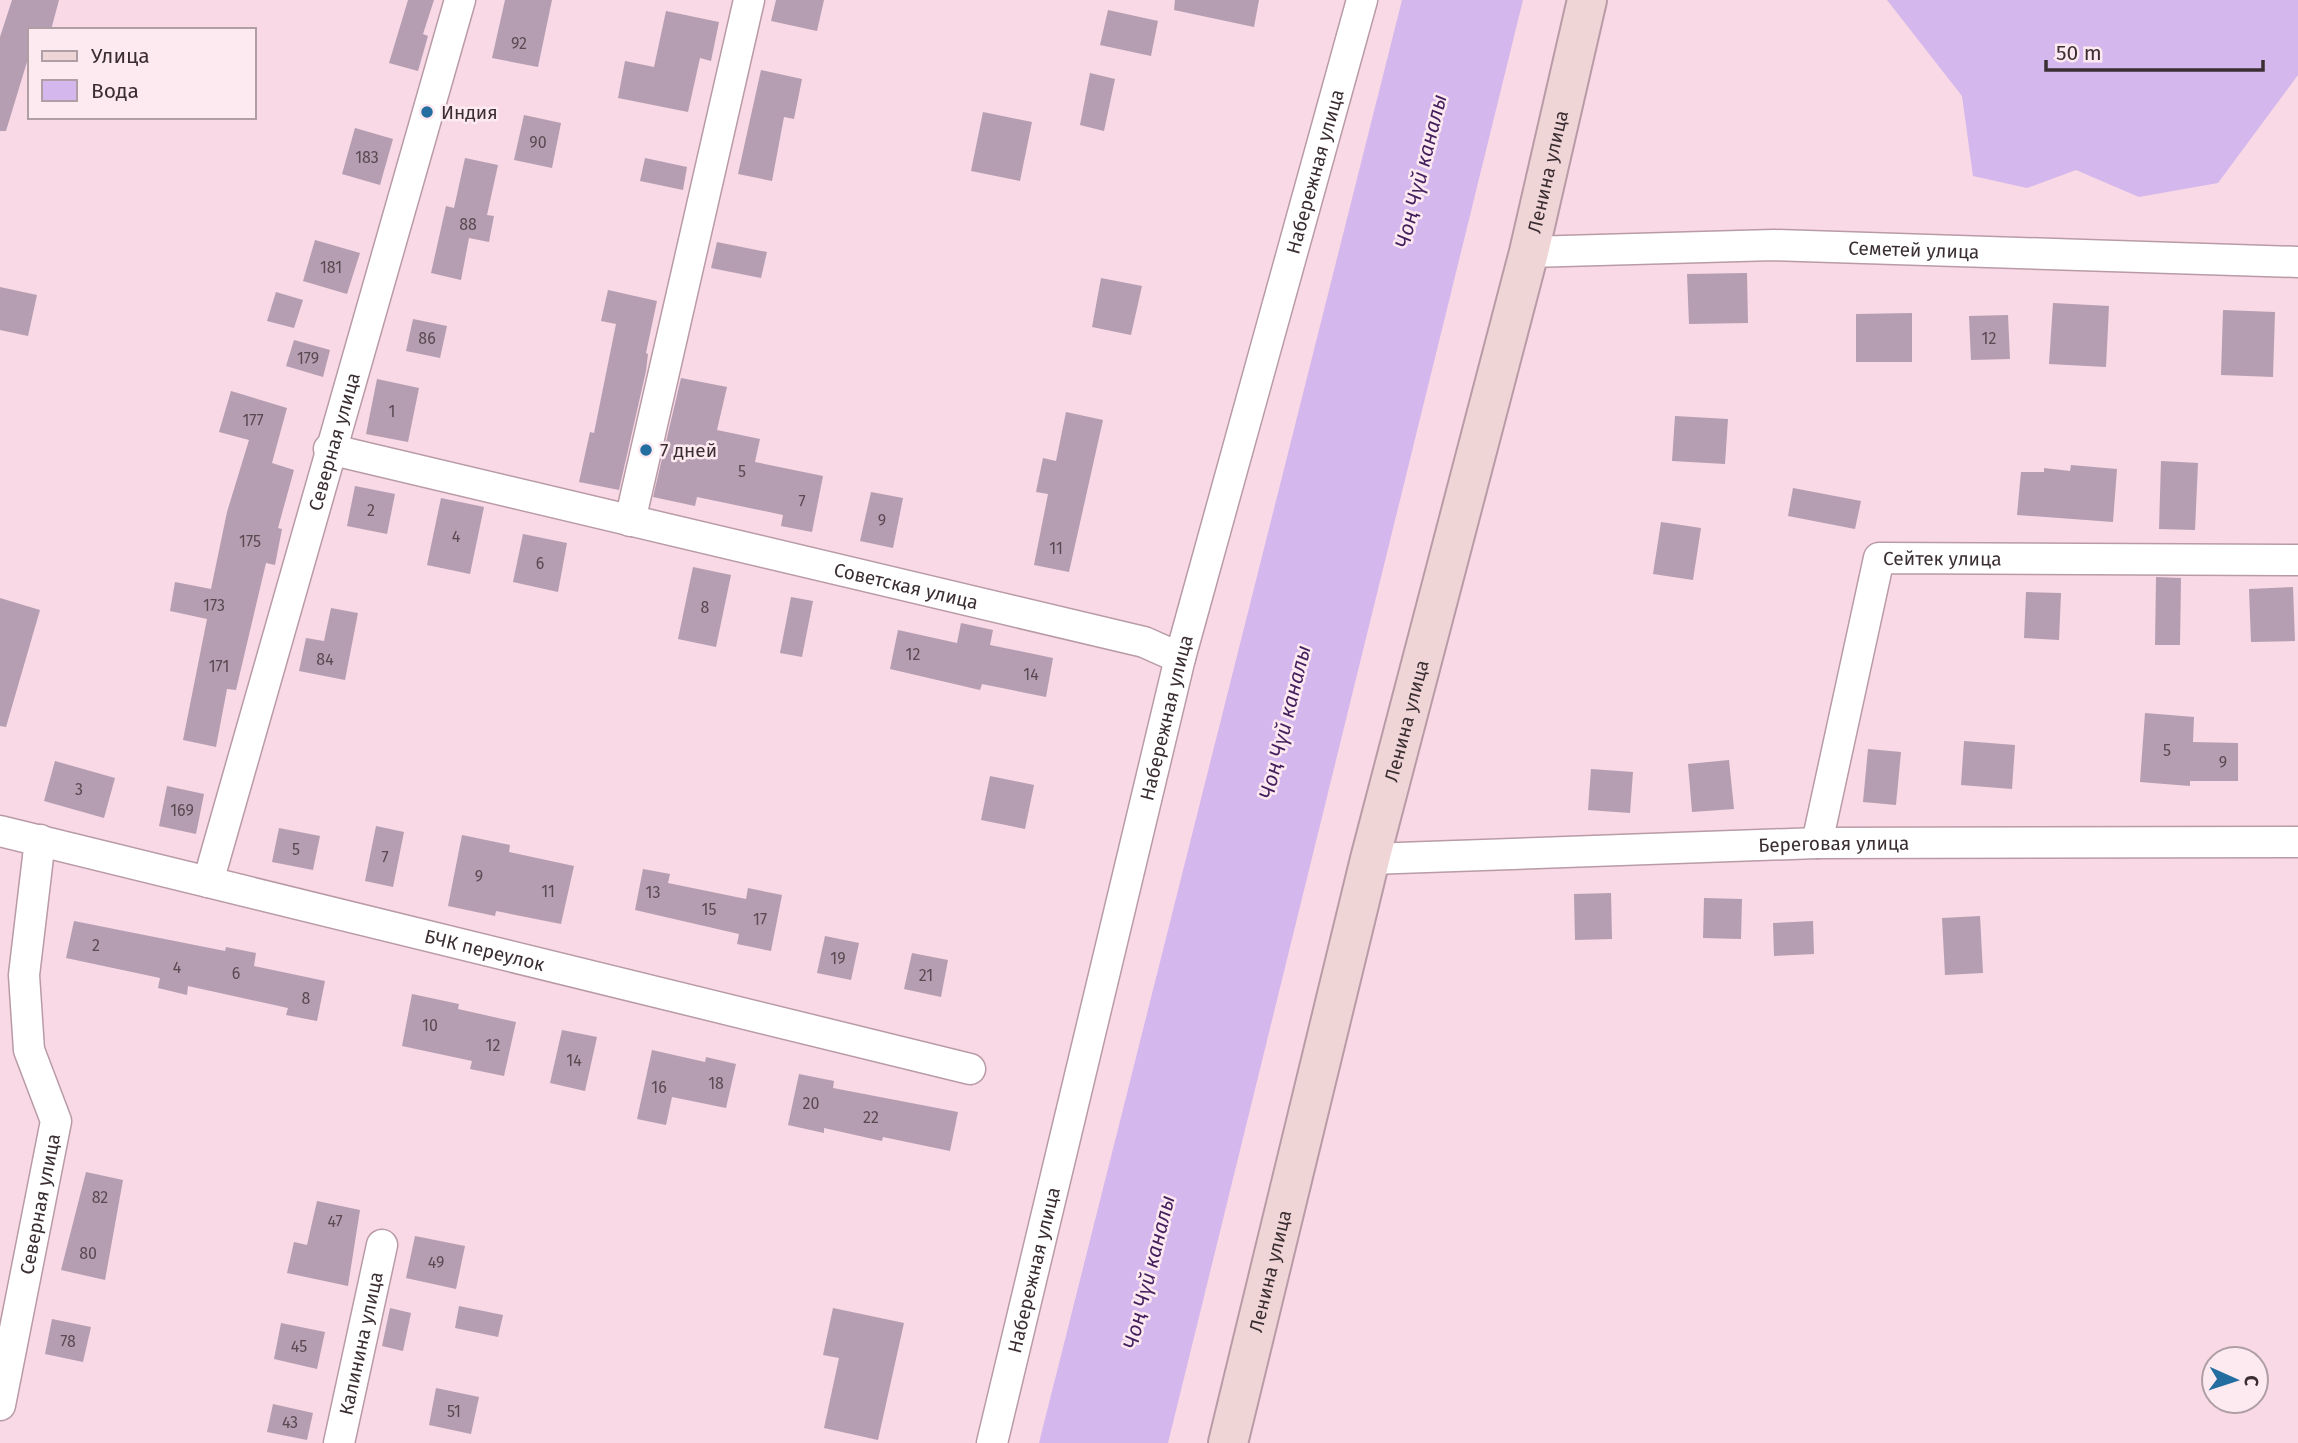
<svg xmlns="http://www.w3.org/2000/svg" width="2298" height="1443" viewBox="0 0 2298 1443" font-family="'Fira Sans',sans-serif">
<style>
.water{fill:#d4b7ec}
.building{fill:#b59eb1}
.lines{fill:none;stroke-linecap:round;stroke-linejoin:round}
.street-casing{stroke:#b89ba6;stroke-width:33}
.secondary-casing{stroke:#b89ba6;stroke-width:42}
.street{stroke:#fff;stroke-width:30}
.secondary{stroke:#f0d5d7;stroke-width:38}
.poi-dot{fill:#236da0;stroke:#fdeaf1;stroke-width:2.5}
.labels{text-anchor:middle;stroke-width:5;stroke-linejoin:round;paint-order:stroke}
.number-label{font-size:16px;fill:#594a52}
.poi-label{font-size:19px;fill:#3a2e33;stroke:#fdeaf1;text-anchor:start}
.street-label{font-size:19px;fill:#3a2e33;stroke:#fdeaf1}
.water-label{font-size:21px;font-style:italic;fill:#441f5d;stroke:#fdeaf1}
</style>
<rect width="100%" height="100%" fill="#f8d9e5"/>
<!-- water -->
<g class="water">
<polygon points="1402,0 1523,0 1168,1443 1039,1443"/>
<polygon points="1887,0 2298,0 2298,75 2218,183 2139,197 2076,170 2027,188 1973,176 1962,96"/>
</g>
<!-- building -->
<g class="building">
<polygon points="12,0 59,0 51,30 30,30 30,52 6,131 0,131 0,37"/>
<polygon points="408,0 434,0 423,34 428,36 418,71 389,63"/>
<polygon points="505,0 552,0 538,67 492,58"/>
<polygon points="776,0 824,0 817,31 771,21"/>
<polygon points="1175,0 1259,0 1254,27 1174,10"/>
<polygon points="1108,10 1158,21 1151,56 1100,45"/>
<polygon points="666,11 719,22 711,61 700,58 688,112 618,98 625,61 654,67"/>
<polygon points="761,70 802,79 794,119 784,117 772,181 738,174"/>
<polygon points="1090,73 1115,79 1104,131 1080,125"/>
<polygon points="983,112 1032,122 1020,181 971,171"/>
<polygon points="524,115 561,123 552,168 514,160"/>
<polygon points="355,128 393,139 380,185 342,174"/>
<polygon points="465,158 498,165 487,215 494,216 489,242 469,238 461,280 431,273 446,206 454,208"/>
<polygon points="645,158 687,167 683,190 640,181"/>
<polygon points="315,240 360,253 347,294 303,281"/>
<polygon points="717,242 767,252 761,278 711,268"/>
<polygon points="1747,273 1748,323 1689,324 1687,274"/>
<polygon points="1101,278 1142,286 1131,335 1092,327"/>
<polygon points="0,287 37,295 28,336 0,330"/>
<polygon points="608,290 657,301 646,353 648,354 646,371 619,490 579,482 590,432 594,433 616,324 601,321"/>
<polygon points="276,292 303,300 294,328 267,321"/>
<polygon points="2053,303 2109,306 2106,367 2049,364"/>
<polygon points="2223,310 2275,312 2273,377 2221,375"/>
<polygon points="1912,313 1912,362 1856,362 1856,314"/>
<polygon points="2008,315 2010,359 1971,360 1969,316"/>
<polygon points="413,319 447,326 440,358 406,351"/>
<polygon points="294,340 330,350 323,377 286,366"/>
<polygon points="681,378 727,387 717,430 760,439 755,462 823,476 812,532 781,526 783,515 697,497 695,506 653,497"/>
<polygon points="377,379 419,388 408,442 366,434"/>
<polygon points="231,391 287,408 272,463 294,470 278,528 282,529 275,565 266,563 236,690 227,689 216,747 183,740 207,619 170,611 175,582 211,589 227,512 249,440 219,432"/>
<polygon points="1066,412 1103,420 1069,572 1034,565 1048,494 1036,492 1043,458 1056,461"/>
<polygon points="1675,416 1728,419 1725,464 1672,461"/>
<polygon points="2161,461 2198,463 2195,530 2159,529"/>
<polygon points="2071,465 2117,469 2113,522 2017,515 2021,472 2044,472 2044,468 2070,471"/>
<polygon points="355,486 395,494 387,534 347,526"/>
<polygon points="1793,488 1861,501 1855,529 1788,516"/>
<polygon points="871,492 903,498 893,548 860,541"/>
<polygon points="441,498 484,507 470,574 427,565"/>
<polygon points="1661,522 1701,528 1693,580 1653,574"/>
<polygon points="523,534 567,543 558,592 513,582"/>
<polygon points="693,567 731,575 716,647 678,639"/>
<polygon points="2156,577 2181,578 2180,645 2155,645"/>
<polygon points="2293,587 2295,641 2251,642 2249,589"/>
<polygon points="2026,592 2061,593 2059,640 2024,638"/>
<polygon points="791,597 813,601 802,657 780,653"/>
<polygon points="0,598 40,610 6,727 0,726"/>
<polygon points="331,608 358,613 345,680 299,671 306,638 324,641"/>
<polygon points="961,623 993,630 990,645 1053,658 1046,697 982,684 980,690 890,669 898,630 957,643"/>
<polygon points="2145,713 2194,717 2193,742 2238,743 2238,781 2190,781 2190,786 2140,782"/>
<polygon points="1964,741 2015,745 2012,789 1961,785"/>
<polygon points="1868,749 1901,752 1896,805 1863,802"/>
<polygon points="1729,760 1734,809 1692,812 1688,764"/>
<polygon points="55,761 115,778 104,818 44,801"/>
<polygon points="1591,769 1633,772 1630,813 1588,810"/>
<polygon points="990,776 1034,785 1025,829 981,820"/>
<polygon points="167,786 204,794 196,834 159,826"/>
<polygon points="376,826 404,832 393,887 365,881"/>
<polygon points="279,828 320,836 313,870 272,862"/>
<polygon points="462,835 510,845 509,852 574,866 561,924 496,911 495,916 448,906"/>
<polygon points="643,869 670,874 668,883 746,899 748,888 782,895 771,951 737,944 739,934 635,910"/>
<polygon points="1611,893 1612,939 1575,940 1574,894"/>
<polygon points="1704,898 1742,899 1741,939 1703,938"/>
<polygon points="1980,916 1983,973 1945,975 1942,918"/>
<polygon points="74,921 225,951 226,947 256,953 254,966 325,981 317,1021 286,1015 288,1008 188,986 187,995 158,988 160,978 66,958"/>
<polygon points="1813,921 1814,954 1774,956 1773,923"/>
<polygon points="825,936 859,943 851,980 817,973"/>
<polygon points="912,953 948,960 941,997 904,989"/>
<polygon points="412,994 459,1004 458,1009 516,1022 504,1076 470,1069 472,1061 402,1046"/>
<polygon points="562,1030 597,1037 585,1091 550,1083"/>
<polygon points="652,1050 705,1062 706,1057 736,1064 726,1108 672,1097 666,1125 637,1119"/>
<polygon points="799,1074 834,1081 833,1088 958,1112 950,1151 883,1137 882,1141 824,1128 824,1133 788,1125"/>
<polygon points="86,1172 123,1180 105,1280 61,1270"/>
<polygon points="317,1201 360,1210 348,1286 287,1273 294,1242 307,1245"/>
<polygon points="415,1236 465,1246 456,1289 406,1278"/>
<polygon points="459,1306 503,1315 498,1337 455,1328"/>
<polygon points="390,1308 411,1313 403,1351 382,1346"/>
<polygon points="833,1308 904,1323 878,1440 824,1428 839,1358 823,1355"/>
<polygon points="52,1319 91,1327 83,1362 45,1354"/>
<polygon points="281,1323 325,1332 317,1369 274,1359"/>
<polygon points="436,1388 479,1397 471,1434 429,1425"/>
<polygon points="273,1404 313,1413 307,1440 267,1432"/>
</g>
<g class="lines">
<defs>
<g id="street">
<path id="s1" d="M1529 252 1774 245 2298 262"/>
<path id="s2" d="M329 449 1144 642 1180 658"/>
<polyline points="630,521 749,0"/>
<path id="s3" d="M0 831 970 1069"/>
<path id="s4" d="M1817 843 1879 558 2298 560"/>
<path id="s5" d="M1370 859 1817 843 2298 842"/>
<path id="s6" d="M208 882 460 0"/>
<path id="s7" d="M0 1405 56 1121 29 1050 24 975 40 840"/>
<path id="s8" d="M339 1443 382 1245"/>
<path id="s9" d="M992 1443 1180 658 1362 0"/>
</g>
<g id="secondary">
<path id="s10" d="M1228 1443 1370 859 1529 252 1587 0"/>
</g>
</defs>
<!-- street casing -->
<use href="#street" class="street-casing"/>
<!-- secondary casing -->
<use href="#secondary" class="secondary-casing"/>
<!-- street -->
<use href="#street" class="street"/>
<!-- secondary -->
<use href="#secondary" class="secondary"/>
</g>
<!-- markers -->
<g class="poi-dot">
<circle cx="427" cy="112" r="7"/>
<circle cx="646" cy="450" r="7"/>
</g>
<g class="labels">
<!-- number labels -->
<g class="number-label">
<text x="519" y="49">92</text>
<text x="538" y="148">90</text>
<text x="367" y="163">183</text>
<text x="468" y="230">88</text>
<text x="331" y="273">181</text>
<text x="427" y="344">86</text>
<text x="1989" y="344">12</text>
<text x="308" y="364">179</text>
<text x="392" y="417">1</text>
<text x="253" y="426">177</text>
<text x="742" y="477">5</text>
<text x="802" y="507">7</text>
<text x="371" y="516">2</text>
<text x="882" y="526">9</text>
<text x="456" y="542">4</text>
<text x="250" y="547">175</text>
<text x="1056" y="554">11</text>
<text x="540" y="569">6</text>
<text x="214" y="611">173</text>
<text x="705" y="613">8</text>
<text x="913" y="660">12</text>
<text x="325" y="665">84</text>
<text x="219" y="672">171</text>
<text x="1031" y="680">14</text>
<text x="2167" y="756">5</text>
<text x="2223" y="768">9</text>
<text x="79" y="795">3</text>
<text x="182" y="816">169</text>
<text x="296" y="855">5</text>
<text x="385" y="863">7</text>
<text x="479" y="882">9</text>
<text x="548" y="897">11</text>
<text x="653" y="898">13</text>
<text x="709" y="915">15</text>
<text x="760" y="925">17</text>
<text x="96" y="951">2</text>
<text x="838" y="964">19</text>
<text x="177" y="973">4</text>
<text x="236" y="979">6</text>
<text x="926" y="981">21</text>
<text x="306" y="1004">8</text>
<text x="430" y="1031">10</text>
<text x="493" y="1051">12</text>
<text x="574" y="1066">14</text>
<text x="716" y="1089">18</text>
<text x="659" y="1093">16</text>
<text x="811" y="1109">20</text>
<text x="871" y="1123">22</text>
<text x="100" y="1203">82</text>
<text x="335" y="1227">47</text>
<text x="88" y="1259">80</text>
<text x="436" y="1268">49</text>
<text x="68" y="1347">78</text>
<text x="299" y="1352">45</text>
<text x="454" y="1417">51</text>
<text x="290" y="1428">43</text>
</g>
<!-- poi labels -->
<g class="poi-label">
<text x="441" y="119">Индия</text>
<text x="660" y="457">7 дней</text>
</g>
<!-- street labels -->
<g class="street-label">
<text dy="7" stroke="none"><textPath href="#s9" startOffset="1312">Набережная улица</textPath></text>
<text dy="7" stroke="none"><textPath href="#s10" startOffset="1311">Ленина улица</textPath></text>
<text dy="7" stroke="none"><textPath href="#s1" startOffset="385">Семетей улица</textPath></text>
<text dy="7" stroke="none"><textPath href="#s6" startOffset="458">Северная улица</textPath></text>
<text dy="7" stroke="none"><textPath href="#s4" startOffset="355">Сейтек улица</textPath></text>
<text dy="7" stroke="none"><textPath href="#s2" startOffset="593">Советская улица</textPath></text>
<text dy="7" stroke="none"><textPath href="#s9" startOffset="746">Набережная улица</textPath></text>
<text dy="7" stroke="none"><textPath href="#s10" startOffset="744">Ленина улица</textPath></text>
<text dy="7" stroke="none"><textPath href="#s5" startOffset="464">Береговая улица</textPath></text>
<text dy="7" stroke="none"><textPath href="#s3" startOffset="499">БЧК переулок</textPath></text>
<text dy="7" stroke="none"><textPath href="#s7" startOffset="205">Северная улица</textPath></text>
<text dy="7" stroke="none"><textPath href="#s9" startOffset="178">Набережная улица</textPath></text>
<text dy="7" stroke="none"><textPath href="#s10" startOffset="177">Ленина улица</textPath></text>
<text dy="7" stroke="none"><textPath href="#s8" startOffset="102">Калинина улица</textPath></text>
</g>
<!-- water labels -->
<g class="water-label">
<text transform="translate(1421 171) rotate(-76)" y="7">Чоң Чүй каналы</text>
<text transform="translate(1285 722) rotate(-76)" y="7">Чоң Чүй каналы</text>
<text transform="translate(1149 1272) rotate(-76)" y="7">Чоң Чүй каналы</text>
</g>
</g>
<!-- legend -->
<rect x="28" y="28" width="228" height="91" fill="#fdeaf1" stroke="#af9fa5" stroke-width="2"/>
<rect x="42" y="51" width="35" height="10" fill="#f0d5d7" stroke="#af9fa5" stroke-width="2"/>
<text x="91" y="63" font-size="21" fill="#3a2e33">Улица</text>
<rect x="42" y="80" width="35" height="21" fill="#d4b7ec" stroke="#af9fa5" stroke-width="2"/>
<text x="91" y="98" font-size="21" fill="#3a2e33">Вода</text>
<!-- north arrow -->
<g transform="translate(2235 1380) rotate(93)"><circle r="33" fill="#fdeaf1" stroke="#af9fa5" stroke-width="2"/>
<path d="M0-5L12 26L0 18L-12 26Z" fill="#236da0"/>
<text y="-10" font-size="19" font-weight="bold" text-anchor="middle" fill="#3a2e33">С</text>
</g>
<!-- scale -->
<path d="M2046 60v10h217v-10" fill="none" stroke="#3a2e33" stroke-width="3.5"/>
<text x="2056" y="60" font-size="21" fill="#3a2e33" stroke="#fdeaf1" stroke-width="5" paint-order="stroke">50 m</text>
</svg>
